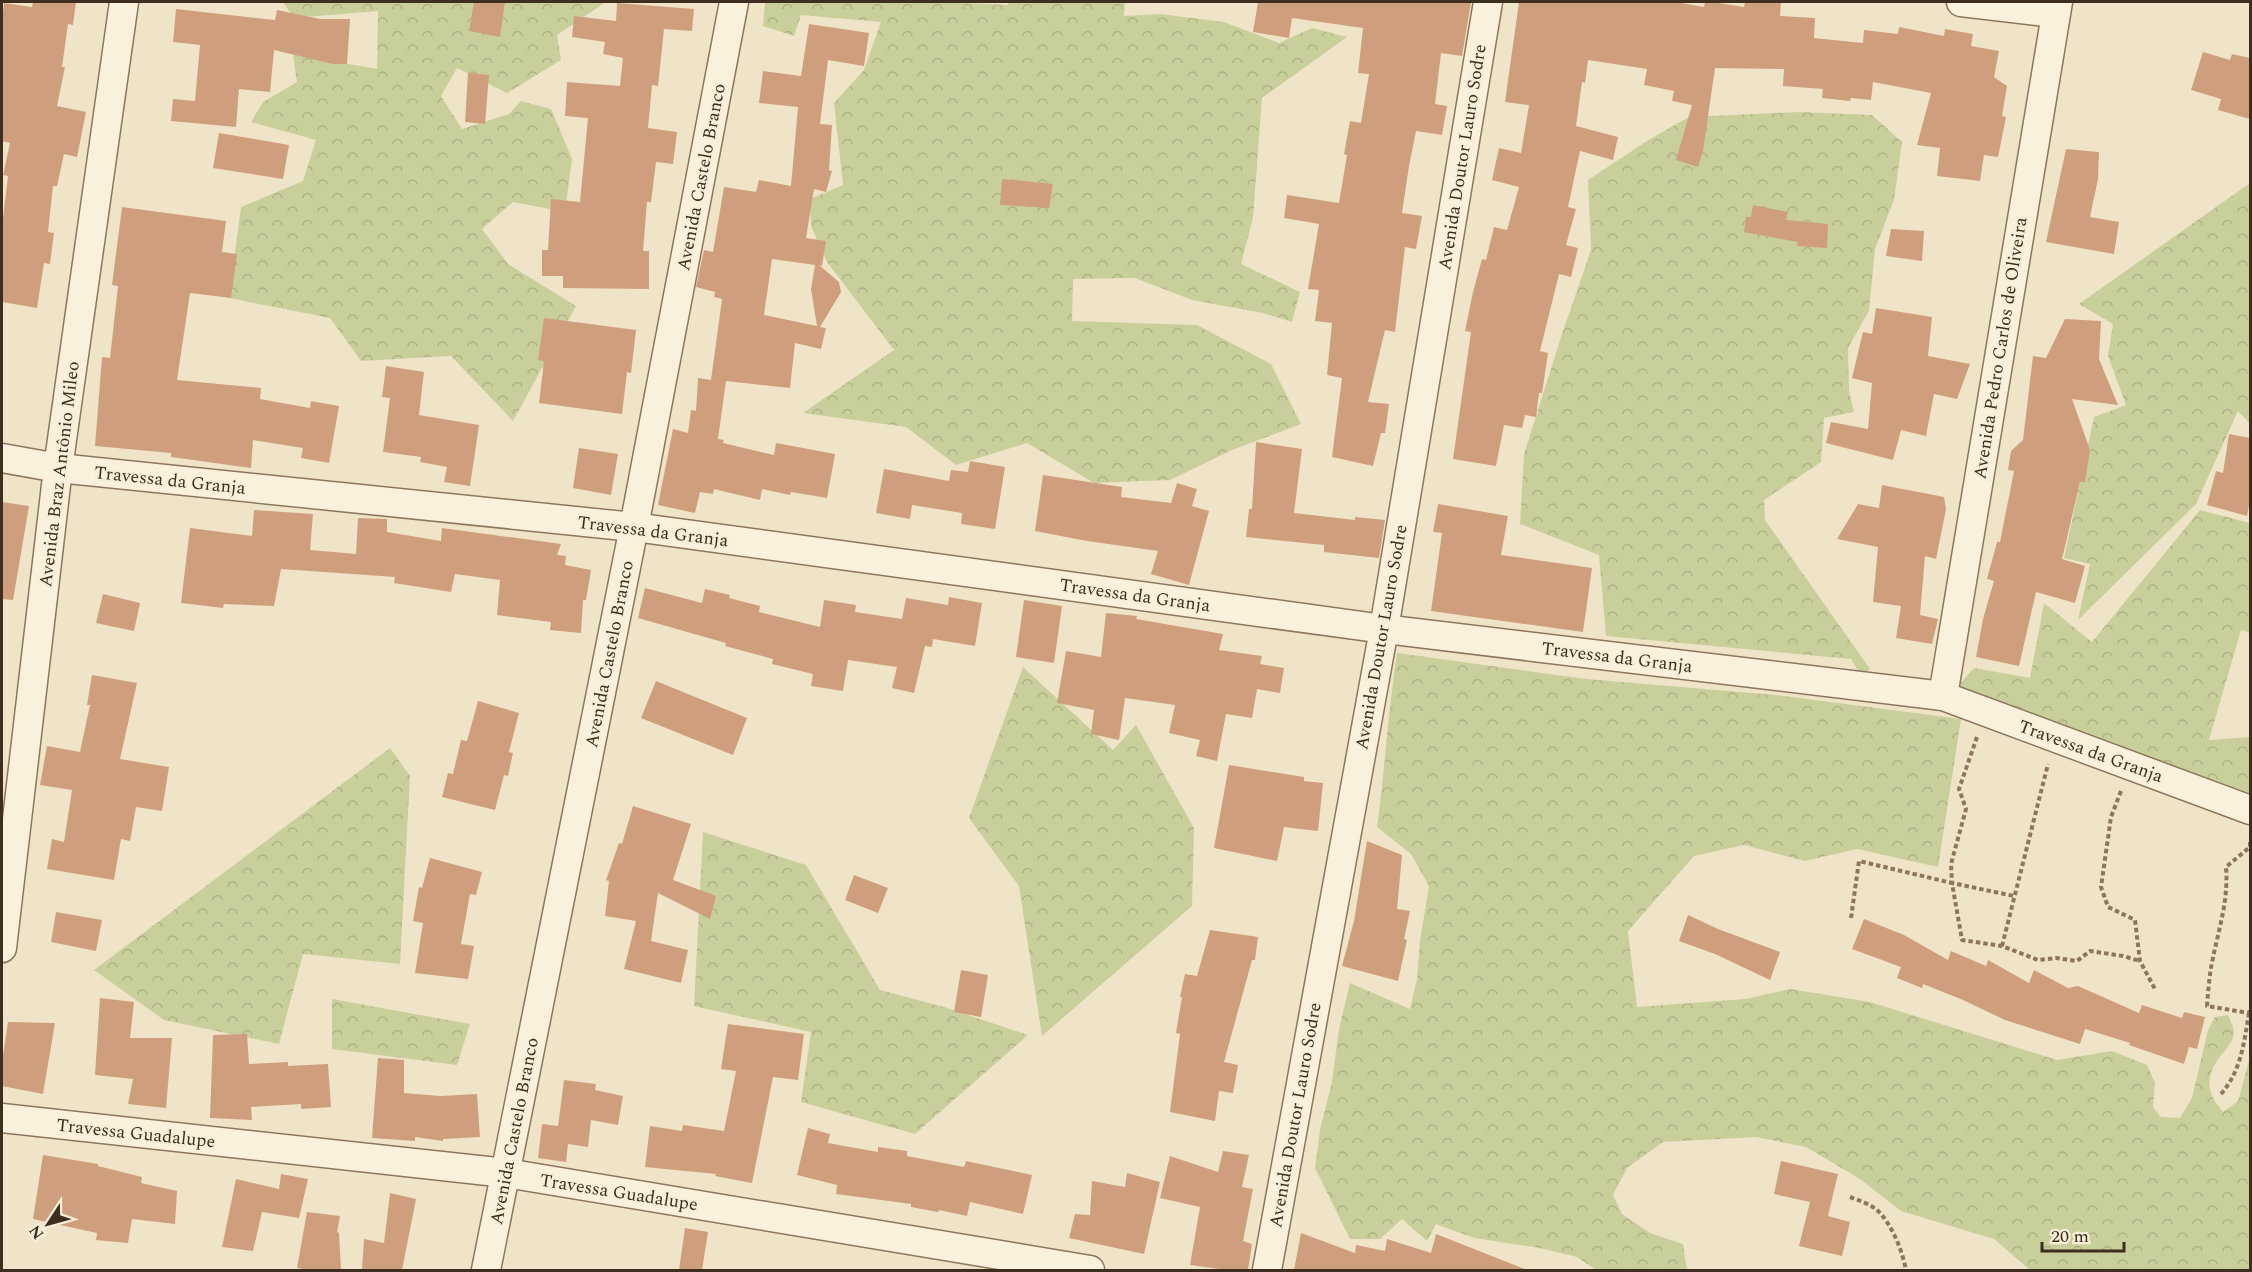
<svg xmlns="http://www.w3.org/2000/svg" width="2252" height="1272" viewBox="0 0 2252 1272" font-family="Spectral,serif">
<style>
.forest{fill:url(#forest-crowns)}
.building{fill:#cf9f7d;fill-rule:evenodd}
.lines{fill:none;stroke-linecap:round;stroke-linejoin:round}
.minor-casing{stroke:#8d765c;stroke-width:31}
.path{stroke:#8d765c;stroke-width:4;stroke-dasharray:4.5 3;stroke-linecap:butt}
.minor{stroke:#faf1dc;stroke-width:28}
.labels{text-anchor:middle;stroke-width:4.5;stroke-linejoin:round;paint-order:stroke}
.street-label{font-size:18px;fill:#3d2e20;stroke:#f7eed8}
</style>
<defs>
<pattern id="forest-crowns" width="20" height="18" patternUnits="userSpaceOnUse" patternTransform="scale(1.5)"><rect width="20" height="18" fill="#c9cf9b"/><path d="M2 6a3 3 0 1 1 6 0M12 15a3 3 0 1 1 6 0" fill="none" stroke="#aeb285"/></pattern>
</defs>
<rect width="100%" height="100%" fill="#f0e4c8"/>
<!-- forest -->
<g class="forest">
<polygon points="283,2 606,2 557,35 561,60 507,93 457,68 441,96 462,129 509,114 521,101 551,109 572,159 565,212 513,202 482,229 508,264 576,306 513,421 451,356 361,361 330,318 229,298 241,207 303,181 316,140 251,122 263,102 297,82 293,54 377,69 378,11 294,18"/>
<polygon points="765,2 961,2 963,3 1008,5 1009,2 1125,2 1124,16 1160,14 1224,22 1279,43 1312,28 1347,37 1262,98 1253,218 1241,264 1300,292 1292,322 1263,313 1192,300 1135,278 1073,279 1072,321 1197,325 1271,364 1301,424 1232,450 1170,480 1094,483 1027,443 956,465 906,427 803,413 894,350 827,262 811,226 810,199 843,185 834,103 864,70 881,22 801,15 794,36 763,26"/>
<polygon points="1799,112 1872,115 1902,142 1894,200 1875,249 1869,311 1848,348 1849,391 1854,412 1824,418 1821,462 1764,500 1765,520 1870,669 1861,675 1851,659 1606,636 1599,555 1520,524 1524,454 1562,334 1591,250 1588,180 1650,139 1689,117"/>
<polygon points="2250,183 2250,424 2238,411 2196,504 2078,620 2090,564 2064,558 2094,417 2126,405 2108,356 2113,324 2079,304"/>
<polygon points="2200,510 2250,523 2250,633 2241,630 2209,740 2250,737 2250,796 1958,686 1974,668 2030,678 2044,603 2092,642"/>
<path d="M1397 653 1586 679 1776 695 1961 719 1938 867 1857 849 1805 861 1744 845 1694 856 1628 931 1637 1007 1745 999 1790 989 1870 1002 2057 1060 2112 1051 2147 1065 2155 1083 2153 1107 2161 1117 2180 1118 2192 1098 2208 1030 2215 1017 2228 1015C2230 1020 2234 1027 2234 1033 2232 1046 2223 1051 2217 1061 2204 1081 2209 1096 2223 1112L2238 1101 2250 1057V1270H2030L1994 1239 1901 1211 1860 1179 1806 1147 1756 1137 1663 1142 1627 1168 1613 1195 1622 1214 1650 1233 1683 1244 1687 1270H1596L1577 1257 1540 1248 1474 1238 1436 1224 1427 1241 1402 1219 1380 1239H1350L1315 1168 1320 1130 1332 1082 1339 1029 1350 983 1410 1009 1417 979 1420 941 1429 886 1411 854 1377 827C1385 769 1388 711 1397 653Z"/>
<polygon points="1023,667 1113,750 1136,725 1194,828 1192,906 1042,1036 1019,886 969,818"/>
<polygon points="390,748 410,776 400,964 303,954 279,1044 164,1020 94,970"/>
<polygon points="703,832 806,865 880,990 944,1007 1028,1035 915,1134 801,1102 811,1032 694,1006"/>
<polygon points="332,999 470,1024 457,1065 332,1049"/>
</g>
<!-- building -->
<g class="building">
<polygon points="33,2 76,2 73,25 68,24 62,67 65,67 57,106 86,112 77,157 64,154 57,186 53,186 48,232 54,233 50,264 44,263 37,308 2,302 2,226 8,176 3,175 10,143 2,141 2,20 4,3 32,7"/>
<polygon points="474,2 505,2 500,37 469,31"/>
<polygon points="1258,2 1471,2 1462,56 1441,53 1435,104 1447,106 1442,135 1416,131 1409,166 1402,213 1422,216 1416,249 1405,247 1395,332 1385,330 1368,402 1389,404 1385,433 1381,433 1373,466 1332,457 1342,378 1327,375 1332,323 1315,321 1319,290 1308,289 1319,224 1284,218 1287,195 1339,203 1347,155 1344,154 1350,121 1361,123 1369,74 1358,73 1363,28 1292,18 1289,38 1253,32"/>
<polygon points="1519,2 1676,2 1704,7 1705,2 1712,2 1744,7 1745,2 1781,2 1780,16 1815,18 1814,38 1863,43 1864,30 1898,34 1899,27 1944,36 1945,29 1973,34 1971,46 1999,51 1994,77 2007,86 2002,116 2006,117 1998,157 1984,155 1980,181 1937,176 1940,148 1917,145 1931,93 1873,82 1871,100 1851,98 1850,101 1822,98 1823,89 1783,86 1784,69 1715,68 1703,151 1698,167 1676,160 1692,105 1672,101 1674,91 1644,85 1647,69 1588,60 1585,83 1582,82 1576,126 1618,137 1613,160 1580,151 1568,207 1576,209 1566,245 1578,248 1571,277 1559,274 1540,351 1548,353 1542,393 1539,393 1536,417 1525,415 1522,428 1504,425 1496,466 1453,459 1471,332 1465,331 1473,292 1482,259 1486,260 1494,227 1507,230 1519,187 1492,180 1499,148 1521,153 1529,105 1505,102"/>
<polygon points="617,3 694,9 692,31 664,29 658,86 652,85 648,128 677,132 673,164 656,162 651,202 647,202 643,251 649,251 649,289 563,288 563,276 542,276 542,250 548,250 551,199 580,202 588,118 565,116 567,82 620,86 623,58 603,54 605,42 572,37 574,16 616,21"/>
<polygon points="176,9 275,20 277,10 320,19 350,19 347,64 333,64 274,50 270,92 239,89 236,127 171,121 173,99 195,101 200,45 173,42"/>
<path d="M809 24 869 33 864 66 828 60 820 124 832 125 829 170 832 171 826 192 814 189 806 238 826 241 822 266 819 265 839 282 841 292 820 327 826 328 821 349 795 343 790 388 726 381 718 439 724 440 723 443 774 455 776 443 835 454 827 498 791 492 790 495 762 489 760 500 714 489 713 494 700 492 695 513 658 505 673 429 688 433 691 410 696 411 698 378 711 380 722 299 714 297 715 292 696 287 704 250 713 252 724 187 756 192 759 180 791 186 798 107 759 103 763 71 801 76ZM772 259 815 265 811 289 817 326 764 315Z"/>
<polygon points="2203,52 2230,60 2232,54 2250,58 2250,119 2218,110 2221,99 2191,90"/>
<polygon points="468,73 489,75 485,124 465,122"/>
<polygon points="219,133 289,145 283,179 213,168"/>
<polygon points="2066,149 2099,152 2098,179 2090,217 2119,222 2114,254 2046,242"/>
<polygon points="1002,179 1053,184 1049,208 1000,205"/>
<polygon points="1753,205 1788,212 1786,220 1828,224 1827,248 1797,246 1798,242 1744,232 1746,217 1751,217"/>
<polygon points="122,207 226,221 222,252 237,254 231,298 190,293 177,380 261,388 260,399 310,408 311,401 339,406 329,463 301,458 303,448 253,440 251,468 171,457 171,453 95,446 102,357 110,358 118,286 112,285"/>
<polygon points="1891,229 1924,231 1922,261 1886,256"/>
<polygon points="1876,308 1932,317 1928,356 1970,364 1957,399 1934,394 1926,436 1901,430 1893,460 1826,443 1831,422 1868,429 1872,383 1852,378 1863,332 1872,334"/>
<polygon points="544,318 636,330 631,373 627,372 622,414 539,403 544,361 538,360"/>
<polygon points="2065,319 2101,321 2099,359 2118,405 2072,399 2090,450 2085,482 2080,482 2062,559 2085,566 2075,603 2036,592 2019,666 1976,657 1983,619 1994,581 1987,579 1997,542 2000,542 2014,471 2008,470 2011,451 2023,440 2033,356 2046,358"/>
<polygon points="386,366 424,372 419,415 479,425 470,486 444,482 447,467 420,462 421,457 383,452 390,398 382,397"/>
<polygon points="2229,434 2250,438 2250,501 2247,516 2207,505 2216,471 2223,473"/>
<polygon points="1256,442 1302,449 1294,513 1355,520 1355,517 1385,520 1379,558 1324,552 1324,545 1246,537 1249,509 1252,509"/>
<polygon points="579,448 618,454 611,495 573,488"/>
<polygon points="970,461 1005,467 995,529 961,524 962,513 912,505 910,519 876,513 884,469 949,481 951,470 968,472"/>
<polygon points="1043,475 1122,487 1121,497 1171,503 1177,483 1197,489 1192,506 1209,511 1189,585 1151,574 1158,551 1087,541 1035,531"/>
<polygon points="1882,485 1944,497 1946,509 1936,559 1925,556 1920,615 1938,619 1932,644 1896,638 1901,606 1873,602 1878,547 1837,539 1858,504 1879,508"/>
<polygon points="2,502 29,506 13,600 2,599"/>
<polygon points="1438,504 1508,516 1501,555 1592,568 1583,632 1431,611 1442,533 1433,532"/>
<polygon points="254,510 313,514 310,550 356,554 358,518 387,519 387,532 441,541 442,528 561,544 557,555 566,556 565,565 591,570 586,600 583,600 581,633 550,630 551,622 497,615 500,580 455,574 451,592 394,583 395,577 281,569 274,606 224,604 223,608 181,603 190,528 252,536"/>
<polygon points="645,588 702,603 705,589 730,595 729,598 760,606 759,612 820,627 824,600 856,605 855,612 902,619 906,598 948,605 949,597 982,603 975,646 933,639 932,647 925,646 914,693 892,688 897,667 848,660 843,691 811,686 813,674 772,664 773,659 725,646 726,643 638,618"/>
<polygon points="103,594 140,603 134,631 96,623"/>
<polygon points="1024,600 1062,606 1054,663 1016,657"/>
<polygon points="1106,613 1137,616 1136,619 1223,634 1219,650 1262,656 1260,664 1284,668 1280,693 1257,689 1252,718 1226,714 1217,761 1196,756 1200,740 1169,733 1175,705 1125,698 1119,740 1091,734 1094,710 1057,703 1066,651 1101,657"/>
<polygon points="92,675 137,683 120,759 169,767 162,811 136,807 130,841 121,839 114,880 47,869 52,839 64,842 72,790 40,785 47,746 80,752 90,705 87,705"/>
<polygon points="656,681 747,718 733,755 641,718"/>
<polygon points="478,701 519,713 509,752 513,753 508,776 504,775 495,810 442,797 448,773 453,774 461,740 467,741"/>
<polygon points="1229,765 1304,777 1304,781 1323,783 1318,831 1284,827 1277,861 1214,848"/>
<polygon points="633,806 691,824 673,880 716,896 710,919 658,893 651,941 688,950 681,983 624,969 636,921 605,916 609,881 606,880 619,843 622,844"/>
<polygon points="1367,841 1402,855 1397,909 1410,911 1404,939 1407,940 1398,981 1342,966 1354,921"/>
<polygon points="430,858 482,872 476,895 470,894 461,944 474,946 468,979 415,973 423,923 413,921 419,887 422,888"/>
<polygon points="854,875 888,888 878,913 845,900"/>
<polygon points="56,912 102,920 96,951 51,942"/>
<polygon points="1688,915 1718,929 1780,952 1770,980 1715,954 1679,941"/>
<polygon points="1864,919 1904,935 1948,960 1951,951 1986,966 1988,960 2029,983 2034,970 2068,988 2078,986 2139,1013 2142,1005 2182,1018 2184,1012 2205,1017 2197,1049 2189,1047 2184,1064 2129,1045 2130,1043 2085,1029 2080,1044 2005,1020 1963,1000 1923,984 1922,988 1897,978 1901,967 1852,949"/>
<polygon points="1210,930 1258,937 1255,960 1252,960 1224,1062 1238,1065 1233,1093 1219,1091 1215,1121 1170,1112 1180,1034 1176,1033 1182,997 1180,997 1185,974 1197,976"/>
<polygon points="961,970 988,975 981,1017 954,1012"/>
<polygon points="100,998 134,1002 130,1038 172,1038 166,1108 128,1104 133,1079 95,1075"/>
<polygon points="8,1022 55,1023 43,1094 2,1086 2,1063"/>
<polygon points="728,1024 804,1034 798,1080 773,1077 752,1183 715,1176 716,1174 645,1167 650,1126 682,1131 683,1125 724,1131 736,1071 721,1069"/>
<polygon points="247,1034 249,1064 288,1062 288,1066 328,1064 331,1107 301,1109 301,1104 251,1107 252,1120 210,1118 213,1035"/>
<polygon points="378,1058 404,1060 404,1093 440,1096 477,1094 480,1137 443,1139 443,1141 415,1137 415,1141 372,1138"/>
<polygon points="564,1080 596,1084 595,1090 623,1096 618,1125 591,1120 588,1147 568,1144 566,1162 538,1158 542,1124 558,1126"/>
<polygon points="808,1128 830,1134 828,1143 878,1152 878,1147 907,1151 907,1156 964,1167 966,1161 1032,1175 1023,1214 970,1202 967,1216 939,1210 938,1212 911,1207 911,1204 836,1194 837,1185 797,1175"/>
<polygon points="1223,1151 1249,1155 1242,1187 1253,1189 1243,1241 1252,1244 1248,1270 1226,1270 1190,1265 1200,1207 1160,1198 1170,1156 1218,1172"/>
<polygon points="43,1155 98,1164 98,1166 142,1177 141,1183 177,1191 175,1224 132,1219 128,1243 96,1240 97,1233 33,1219"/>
<polygon points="1781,1161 1838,1174 1828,1216 1850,1222 1842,1256 1799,1246 1810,1202 1774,1194"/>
<polygon points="1127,1173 1160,1182 1144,1254 1069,1238 1075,1214 1090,1215 1092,1181 1125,1187"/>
<polygon points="281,1174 308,1179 299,1218 262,1212 253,1251 222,1247 236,1179 279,1189"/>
<polygon points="390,1193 416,1199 402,1270 362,1270 364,1239 384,1243"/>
<polygon points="307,1212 340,1216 337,1232 339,1233 341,1270 310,1270 297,1268"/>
<polygon points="685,1228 708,1232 702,1270 679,1270"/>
<polygon points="1301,1233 1355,1253 1356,1245 1385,1251 1387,1239 1431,1253 1436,1234 1527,1270 1294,1270"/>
</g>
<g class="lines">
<defs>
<g id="minor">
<polyline points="1961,2 2055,13"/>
<polyline points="2,458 58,468 634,527 1384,629 1943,696 2250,810"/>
<polyline points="1943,696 2058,2"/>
<polyline points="2,948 58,468 124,2"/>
<polyline points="2,1118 506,1173 1090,1270"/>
<polyline points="486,1270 634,527 734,2"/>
<polyline points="1267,1270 1384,629 1488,2"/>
</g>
</defs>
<!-- minor casing -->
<use href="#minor" class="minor-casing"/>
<!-- path -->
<g class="path">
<polyline points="1977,737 1959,789 1966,809 1951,864 1952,883 2014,896"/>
<polyline points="2121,791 2111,817 2101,887 2108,907 2135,920 2140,961 2156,991"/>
<path d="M2250 842V847L2226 867C2229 902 2217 934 2211 968 2209 980 2208 993 2207 1006L2249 1013 2250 1010"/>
<polyline points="1851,918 1859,861 1952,883 1962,940 2002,946 2038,960 2056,958 2077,961 2090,951 2123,956 2140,961"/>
<polyline points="2002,946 2048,764"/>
<path d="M2221 1094C2241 1071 2244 1043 2249 1013"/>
<path d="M1850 1197C1858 1200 1870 1204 1877 1210 1892 1224 1902 1250 1906 1270"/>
</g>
<!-- minor -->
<use href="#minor" class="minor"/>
</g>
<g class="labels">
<!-- street labels -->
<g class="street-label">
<text transform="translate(1462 157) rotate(-81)" y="6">Avenida Doutor Lauro Sodre</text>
<text transform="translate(701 177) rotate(-79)" y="6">Avenida Castelo Branco</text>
<text transform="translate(2000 348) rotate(-81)" y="6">Avenida Pedro Carlos de Oliveira</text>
<text transform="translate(59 474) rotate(-83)" y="6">Avenida Braz Antônio Mileo</text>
<text transform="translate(170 480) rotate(6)" y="6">Travessa da Granja</text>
<text transform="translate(653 531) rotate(7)" y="6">Travessa da Granja</text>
<text transform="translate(1135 595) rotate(8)" y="6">Travessa da Granja</text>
<text transform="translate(1381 637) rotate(-80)" y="6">Avenida Doutor Lauro Sodre</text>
<text transform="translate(609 654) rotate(-79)" y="6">Avenida Castelo Branco</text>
<text transform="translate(1617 657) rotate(7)" y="6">Travessa da Granja</text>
<text transform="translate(2091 751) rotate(20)" y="6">Travessa da Granja</text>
<text transform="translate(1295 1115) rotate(-80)" y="6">Avenida Doutor Lauro Sodre</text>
<text transform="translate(514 1131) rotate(-79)" y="6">Avenida Castelo Branco</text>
<text transform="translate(136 1133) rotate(6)" y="6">Travessa Guadalupe</text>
<text transform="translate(619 1192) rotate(9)" y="6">Travessa Guadalupe</text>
</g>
</g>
<!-- border -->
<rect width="2252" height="1272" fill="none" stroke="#3d2e20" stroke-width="6"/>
<!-- north arrow -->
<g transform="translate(48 1224) rotate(234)" stroke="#f7eed8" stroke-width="4.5" paint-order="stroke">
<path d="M0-4.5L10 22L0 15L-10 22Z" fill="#3d2e20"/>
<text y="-9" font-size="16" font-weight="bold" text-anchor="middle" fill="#3d2e20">N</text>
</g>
<!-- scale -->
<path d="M2042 1242v9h82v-9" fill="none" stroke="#3d2e20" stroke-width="3"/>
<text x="2051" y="1242" font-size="18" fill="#3d2e20" stroke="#f7eed8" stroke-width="4.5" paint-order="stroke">20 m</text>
</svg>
